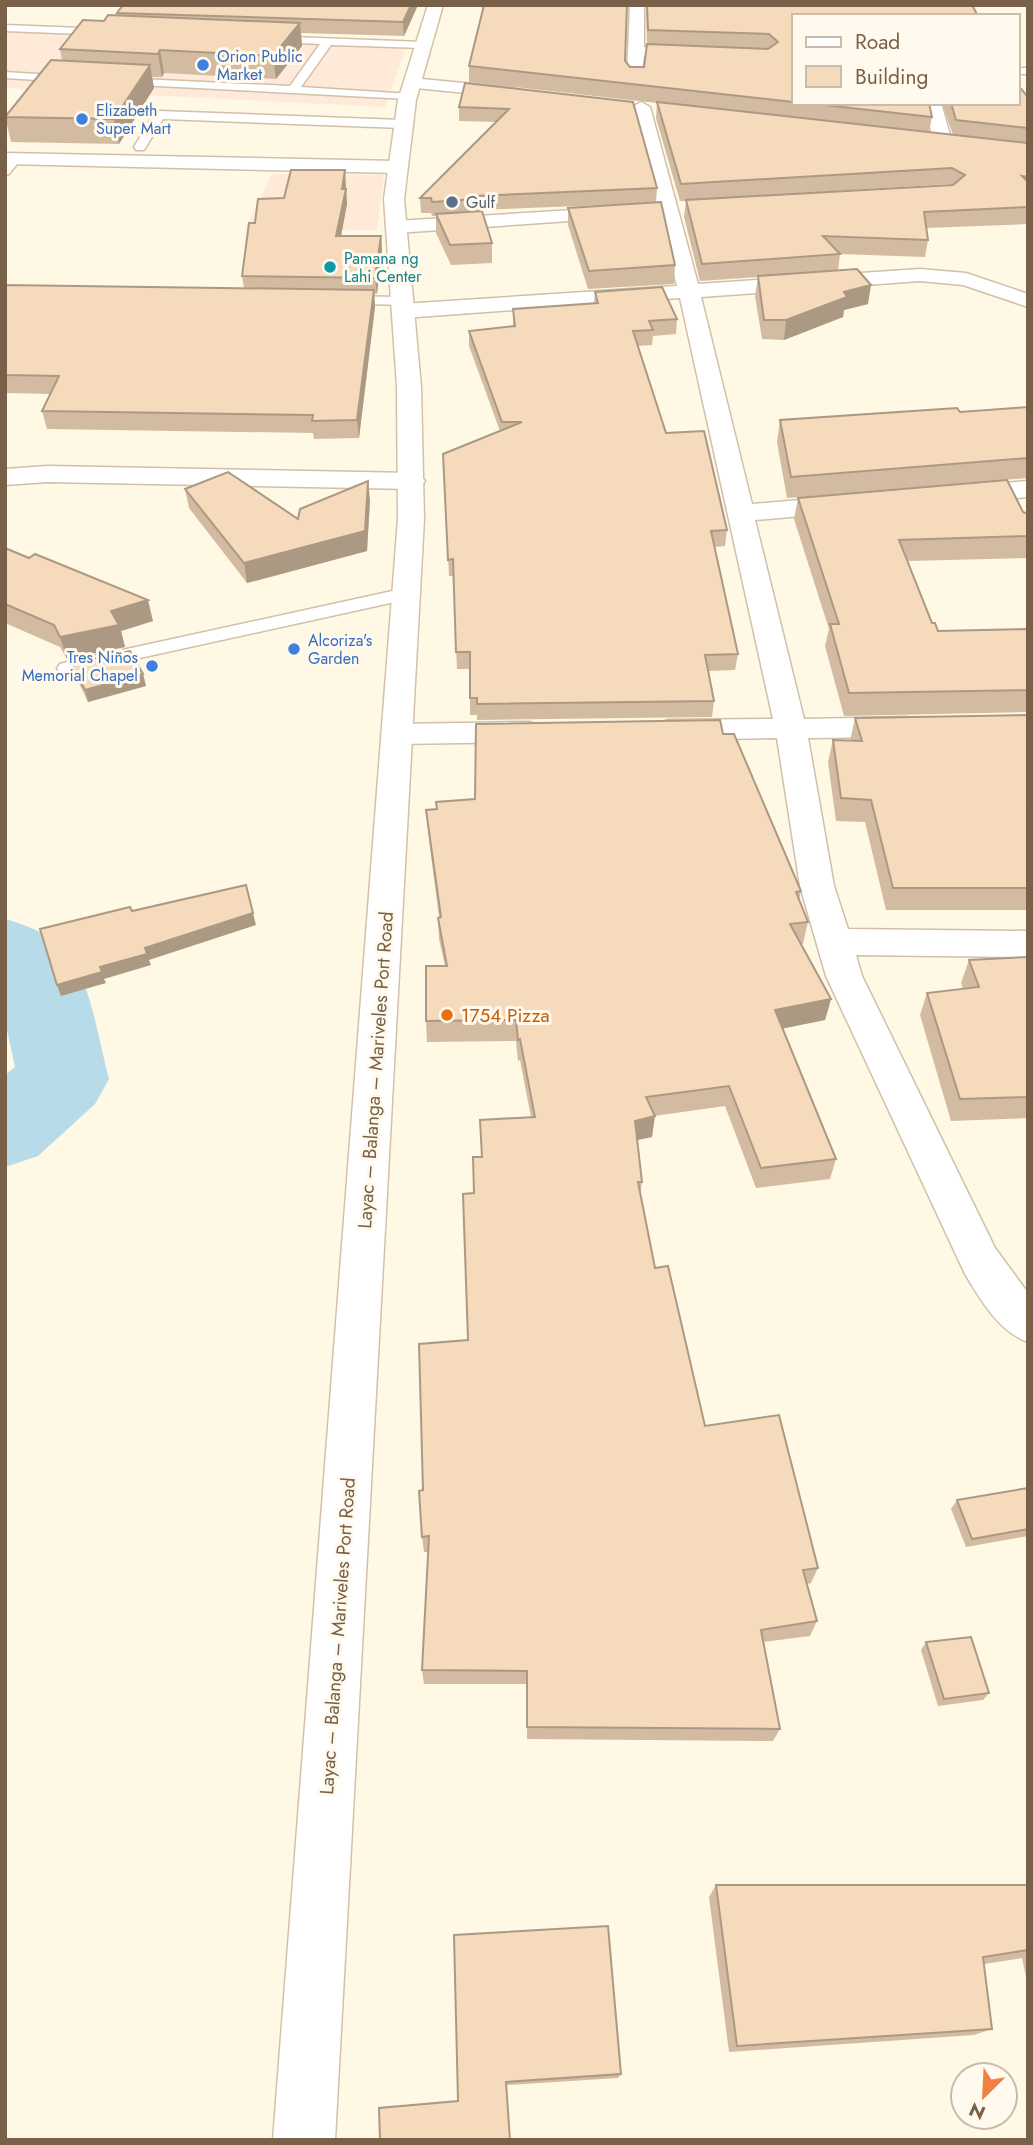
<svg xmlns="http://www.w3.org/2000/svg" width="1033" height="2145" viewBox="0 0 1033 2145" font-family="Jost,sans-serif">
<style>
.commercial{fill:#ffe9d8}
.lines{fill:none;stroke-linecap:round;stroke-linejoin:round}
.river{fill:#b8dbe9;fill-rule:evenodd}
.lane-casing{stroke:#d0c0aa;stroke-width:3}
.street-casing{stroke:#d0c0aa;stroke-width:3}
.secondary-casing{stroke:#d3c2a7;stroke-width:3}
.lane{fill:#fff;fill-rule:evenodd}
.street{fill:#fff;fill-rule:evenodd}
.secondary{fill:#fff;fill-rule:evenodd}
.wall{fill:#d3bba1;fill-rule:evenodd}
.shaded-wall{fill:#ac9983}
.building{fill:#f5dabb;stroke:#ac9983;stroke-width:2}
.shop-dot{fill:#3f7fe0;stroke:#fffaed;stroke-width:2.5}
.service-dot{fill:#5c6f8a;stroke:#fffaed;stroke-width:2.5}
.culture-dot{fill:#0f9aa8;stroke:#fffaed;stroke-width:2.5}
.food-dot{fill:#e8710a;stroke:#fffaed;stroke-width:2.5}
.labels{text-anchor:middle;stroke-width:6;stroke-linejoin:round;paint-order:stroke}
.far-shop-label{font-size:16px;fill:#366cbe;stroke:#fffaed;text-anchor:start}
.far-service-label{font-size:16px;fill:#4e5e75;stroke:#fffaed;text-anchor:start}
.far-culture-label{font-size:16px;fill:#0d838f;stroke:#fffaed;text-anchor:start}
.food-label{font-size:19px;fill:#c56008;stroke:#fffaed;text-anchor:start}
.street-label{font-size:19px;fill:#796048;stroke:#fffaed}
</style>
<rect width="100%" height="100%" fill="#fef8e5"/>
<!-- commercial -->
<g class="commercial">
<polygon points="5,26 408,42 385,107 5,88"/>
<polygon points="272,174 384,175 377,230 245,229"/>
</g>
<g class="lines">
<!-- river -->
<path class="river" d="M5 919C29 926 54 935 70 956 90 981 100 1046 109 1079L95 1104 38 1156 5 1167V1075L15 1067 5 1021Z"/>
<defs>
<g id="lane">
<polygon points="5,25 108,29 113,32 108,35 5,31"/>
<polygon points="266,36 423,42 428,45 423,48 331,45 301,87 412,94 414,96 408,99 119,84 113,81 119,78 290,86 320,44 262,41 262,37"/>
<rect x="1017" y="68" width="11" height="6"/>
<polygon points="5,72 70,76 76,79 70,82 5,78"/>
<polygon points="159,111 402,120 408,124 402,128 163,119 144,150 136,150 134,147 155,112"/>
<polygon points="15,155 21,159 9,174 5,175 5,163"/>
<polygon points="339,296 402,297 409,301 402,305 334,303 332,300 334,297"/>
<polygon points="406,588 416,594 413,598 67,674 60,672 57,668 60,664 67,662"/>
</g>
<g id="street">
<polygon points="630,5 644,5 644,47 697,49 705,54 697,59 644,56 641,80 629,80 627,76"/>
<polygon points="412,78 514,88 522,93 514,98 406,87 404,83 406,79"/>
<path d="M641 102 650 107 698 284 920 269 966 273 1028 294V307L963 285 920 281 701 297 752 504 847 496 856 498 860 504 856 510 847 512 755 520 804 719 907 717 918 720 922 727 918 734 907 737 808 738 834 886 848 929 1028 931V957L856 955 862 976 995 1248 1028 1293V1342C998 1331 981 1300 965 1274L826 976 800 886 777 738 669 740 658 737 654 730 658 723 669 720 773 719 680 298 403 318 395 316 392 311 395 306 403 304 677 286 632 107Z"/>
<polygon points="924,103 941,103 952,142 949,146 943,147 934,142"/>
<polygon points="5,153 397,161 406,167 397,173 5,164"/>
<polygon points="621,207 628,209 631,213 628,217 396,233 389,231 386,227 389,223 396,221"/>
<polygon points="48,466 412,473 421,476 425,481 421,486 412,489 48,482 5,485 5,469"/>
<polygon points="1028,481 1028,497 959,503 950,500 946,495 950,490 959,487"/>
<polygon points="529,722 540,725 544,732 540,739 529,742 397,744 386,741 381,734 386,727 397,724"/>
</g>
<polygon id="secondary" points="428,5 443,5 416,100 404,199 421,387 424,519 335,2140 273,2140 398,519 397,387 384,199 398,100"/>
</defs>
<!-- lane casing -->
<use href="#lane" class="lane-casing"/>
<!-- street casing -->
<use href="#street" class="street-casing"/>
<!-- secondary casing -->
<use href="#secondary" class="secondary-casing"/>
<!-- lane -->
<use href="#lane" class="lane"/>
<!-- street -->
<use href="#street" class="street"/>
<!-- secondary -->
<use href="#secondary" class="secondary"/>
</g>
<!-- wall -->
<g class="wall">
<polygon points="123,5 418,5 404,36 301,33 302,46 276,79 164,73 162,77 152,77 154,88 119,144 11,142 5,116 62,60 60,49 104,21 118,16 117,13"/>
<path d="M646 5H972L793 16V103H929L932 117 929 132 953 135 942 103H1017L1028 97V224L926 228 928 240 925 257 840 254 838 271 868 304 844 310 843 317 784 340 762 339 755 296 758 277 700 281 684 217 686 201H680L656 118 657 103 469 82V66L625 61 630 67H644L647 44ZM949 184 950 185 788 194Z"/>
<polygon points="465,83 657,188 656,203 478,210 492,243 492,263 451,265 436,233 436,216 432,216 431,213 421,213 420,198 496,122 459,121 459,107"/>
<polygon points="346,186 347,204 341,236 381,236 382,252 377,294 374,294 375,307 359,438 314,439 313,433 47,429 42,411 51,394 5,393 5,285 244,288 242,276 255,223 284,198"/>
<polygon points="568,208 675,265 674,284 588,289 568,225"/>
<polygon points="595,292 677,319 676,334 653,336 652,345 638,346 666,433 727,530 725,546 715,547 738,654 735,670 708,671 714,701 712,717 477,720 477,715 470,715 470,669 457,669 453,576 449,576 443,454 500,431 469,346 469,331 513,326 513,309 594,303"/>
<polygon points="1028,407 1028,478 787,498 777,442 780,420 960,412"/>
<polygon points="185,489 298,519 370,500 367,551 247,583 189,508"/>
<polygon points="798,498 1023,512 1028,514 1028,558 908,561 932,623 938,631 1027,629 1028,712 844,716 825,646 829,629 794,519"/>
<polygon points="5,548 153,621 121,631 125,647 67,659 60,647 5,623"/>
<polygon points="71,663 143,674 146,686 88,702 75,675"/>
<polygon points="1028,715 1028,910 886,910 865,822 836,821 828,762 833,740 850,741 855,718"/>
<polygon points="723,734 801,891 799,900 808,922 803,944 801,944 831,999 825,1020 783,1028 836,1159 830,1179 756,1188 725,1106 654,1116 652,1137 637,1140 642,1182 640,1196 655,1268 705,1426 818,1568 811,1583 807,1584 817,1621 810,1636 763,1642 780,1729 773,1741 527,1739 527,1684 424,1684 422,1670 428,1552 424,1552 422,1537 423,1490 468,1340 474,1193 482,1157 531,1117 520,1060 518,1061 516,1041 427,1042 426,1021 445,966 439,939 438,918 439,917 428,832 426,810 436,809"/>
<polygon points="1028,957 1028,1118 951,1121 920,1015 927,993 963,989 961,983 969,960"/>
<polygon points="1028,1488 1028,1536 966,1547 951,1509 957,1500"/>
<polygon points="926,1642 989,1693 983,1700 938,1706 921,1650"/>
<polygon points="716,1885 1028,1885 1028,1986 1022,1958 984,1964 992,2029 974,2035 729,2052 709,1897"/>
<polygon points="454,1935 621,2074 618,2078 506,2085"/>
</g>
<!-- shaded-wall -->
<g class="shaded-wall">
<polygon points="411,5 418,5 404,36 403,22"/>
<polygon points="300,23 302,46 276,79 273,56"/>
<polygon points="160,50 164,73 162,77 158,54"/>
<polygon points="150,65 154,88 119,144 114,119"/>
<polygon points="345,170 347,204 338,252 336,236"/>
<polygon points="381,236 382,252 377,294 375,278"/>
<polygon points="871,285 868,304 844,310 843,317 784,340 786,320 844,292"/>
<polygon points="374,290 375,307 359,438 357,420"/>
<polygon points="368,481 370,500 367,551 247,583 244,563"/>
<polygon points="148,600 153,621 121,631 125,647 67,659 60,637 111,611"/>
<polygon points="143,674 146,686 88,702 85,690"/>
<polygon points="253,913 256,925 149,960 151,965 104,979 106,983 61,996 57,985 145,948"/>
<polygon points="831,999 825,1020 771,1031 775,1010"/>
<polygon points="655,1116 652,1137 632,1141 635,1121"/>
</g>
<!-- building -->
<g class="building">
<polygon points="123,5 411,5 403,22 117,13"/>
<polygon points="484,5 627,5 625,61 630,67 644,67 647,44 768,49 778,42 769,34 648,30 647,5 972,5 978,16 793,16 793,102 469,66"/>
<polygon points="108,15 300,23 273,56 160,50 158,54 60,49 83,20 104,21"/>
<polygon points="51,60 150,65 114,119 5,117"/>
<polygon points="465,83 633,102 657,188 476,196 477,199 432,202 431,198 420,198 509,109 459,107"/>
<polygon points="1017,84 1028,97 1028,128 956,120 951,103 1017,103"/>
<polygon points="657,102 1028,143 1028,177 1022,176 1028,182 1028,207 924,212 928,240 823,236 840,254 702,264 686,200 953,185 965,175 952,168 681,184"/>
<polygon points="806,103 929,103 932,117"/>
<polygon points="291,170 345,170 342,189 346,189 336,236 381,236 375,278 242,276 249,223 255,223 258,199 284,198"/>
<polygon points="661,202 675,265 589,271 568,208"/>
<polygon points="482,211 492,243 450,245 436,214"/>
<polygon points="857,269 871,285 844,292 847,297 786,320 764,320 758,276"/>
<polygon points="5,285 374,290 357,420 312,421 313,415 42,411 59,376 5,375"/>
<polygon points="662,287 677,319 649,321 653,330 633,331 666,433 704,431 727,530 711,531 738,654 705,655 714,701 477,704 477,698 470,698 470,652 456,652 453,559 448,560 443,454 522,422 502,422 469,331 515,326 513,309 598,303 595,292"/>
<polygon points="1028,407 1028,458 791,477 780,420 957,408 960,412"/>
<polygon points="228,472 298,519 300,509 368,481 365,531 244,563 185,489"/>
<polygon points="1007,480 1023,512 1028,514 1028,536 899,540 932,623 935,623 938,631 1027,629 1028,690 849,693 830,624 839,624 798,498"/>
<polygon points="5,548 29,558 35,554 148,600 111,611 119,625 60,637 54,625 5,604"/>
<polygon points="130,651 143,674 85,690 71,663"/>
<polygon points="1028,715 1028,803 1027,803 1028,806 1028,888 893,888 871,800 841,798 833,740 862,741 855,718"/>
<polygon points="720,720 723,734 734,734 801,891 796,892 808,922 790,924 831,999 775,1010 836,1159 761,1168 729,1086 646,1097 655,1116 635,1121 642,1182 638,1182 655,1268 668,1266 705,1426 779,1415 818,1568 803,1570 817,1621 761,1630 780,1729 527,1727 527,1671 422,1670 429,1536 422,1537 419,1491 423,1490 419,1344 468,1340 463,1194 474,1193 473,1157 482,1157 480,1120 535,1117 520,1039 518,1040 516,1020 426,1021 426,966 447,966 438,918 441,917 426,810 437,809 436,802 475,799 476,724"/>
<polygon points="246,885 253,913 145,948 147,954 100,967 102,972 57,985 40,929 130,907 132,911"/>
<polygon points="1028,957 1028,1097 960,1099 927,993 979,987 969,960"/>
<polygon points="1028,1488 1028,1529 972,1539 957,1500"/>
<polygon points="971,1637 989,1693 944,1699 926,1642"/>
<polygon points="716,1885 1028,1885 1028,1950 983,1957 992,2029 737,2046"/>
<polygon points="608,1926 621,2074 506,2082 510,2140 380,2140 379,2108 458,2101 454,1935"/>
</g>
<!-- markers -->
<g class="shop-dot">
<circle cx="203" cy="65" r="7"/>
<circle cx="82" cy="119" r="7"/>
<circle cx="294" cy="649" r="7"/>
<circle cx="152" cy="666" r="7"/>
</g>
<circle class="service-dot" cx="452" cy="202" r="7"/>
<circle class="culture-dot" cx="330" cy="267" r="7"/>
<circle class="food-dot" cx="447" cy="1015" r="7"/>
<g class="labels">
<!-- far-shop labels -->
<g class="far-shop-label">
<text x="217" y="62">Orion Public<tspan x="217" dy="18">Market</tspan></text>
<text x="96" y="116">Elizabeth<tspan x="96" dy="18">Super Mart</tspan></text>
<text x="308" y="646">Alcoriza's<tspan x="308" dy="18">Garden</tspan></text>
<text x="138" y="663" text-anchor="end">Tres Niños<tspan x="138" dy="18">Memorial Chapel</tspan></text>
</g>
<!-- far-service labels -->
<g class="far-service-label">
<text x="466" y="208">Gulf</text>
</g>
<!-- far-culture labels -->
<g class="far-culture-label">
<text x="344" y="264">Pamana ng<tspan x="344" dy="18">Lahi Center</tspan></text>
</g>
<!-- food labels -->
<g class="food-label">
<text x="461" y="1022">1754 Pizza</text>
</g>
<!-- street labels -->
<g class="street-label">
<text transform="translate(375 1070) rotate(-86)" y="7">Layac – Balanga – Mariveles Port Road</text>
<text transform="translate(337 1636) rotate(-86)" y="7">Layac – Balanga – Mariveles Port Road</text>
</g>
</g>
<!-- border -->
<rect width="1033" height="2145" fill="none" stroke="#796048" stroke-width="14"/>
<!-- legend -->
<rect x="792" y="14" width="228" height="91" fill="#fffaed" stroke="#c9bcab" stroke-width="2"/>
<rect x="806" y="37" width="35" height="10" fill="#ffffff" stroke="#c9bcab" stroke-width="2"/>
<text x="855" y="49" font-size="21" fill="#796048">Road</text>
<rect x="806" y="66" width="35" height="21" fill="#f5dabb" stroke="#c9bcab" stroke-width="2"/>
<text x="855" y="84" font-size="21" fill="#796048">Building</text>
<!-- north arrow -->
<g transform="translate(984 2096) rotate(204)"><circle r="33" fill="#fffaed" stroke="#c9bcab" stroke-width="2"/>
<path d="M0-5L12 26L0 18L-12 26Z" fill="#ef8243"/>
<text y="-10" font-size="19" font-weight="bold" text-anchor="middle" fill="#796048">N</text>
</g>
</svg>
